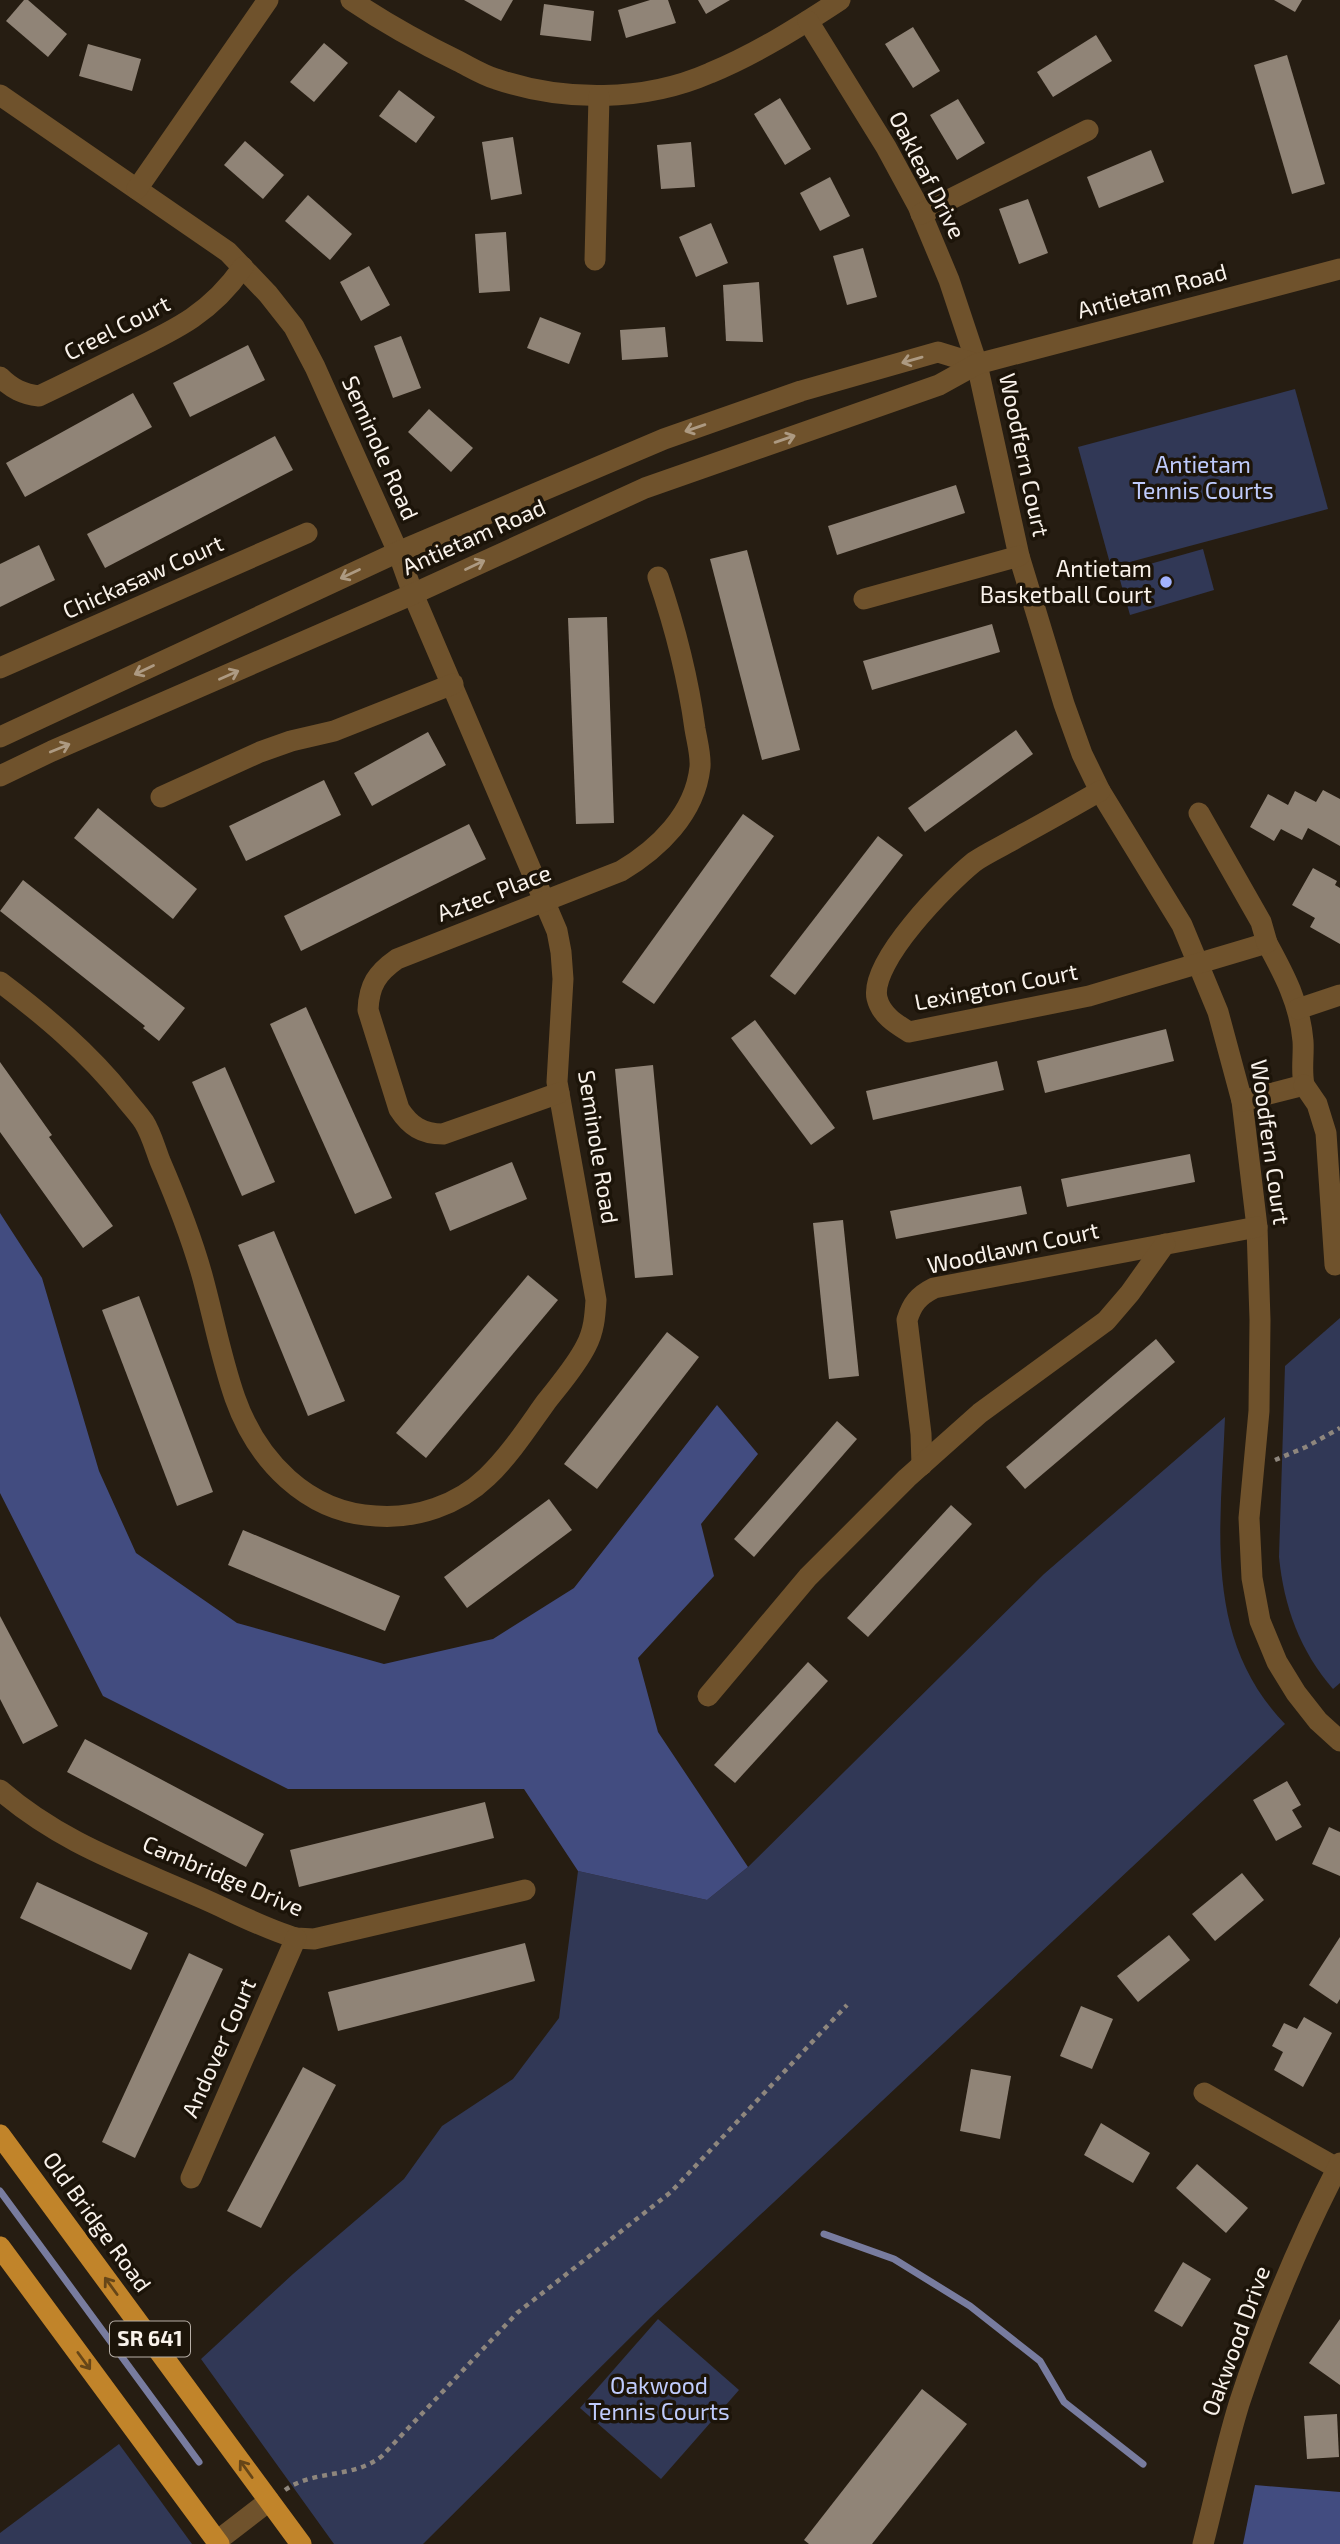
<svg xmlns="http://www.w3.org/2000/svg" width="1340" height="2544" viewBox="0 0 1340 2544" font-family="'Exo 2',sans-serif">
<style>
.green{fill:#313856}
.forest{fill:#424c80}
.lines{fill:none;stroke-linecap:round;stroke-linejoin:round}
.stream{stroke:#787c9f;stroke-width:7}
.building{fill:#908477}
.path{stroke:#8e867d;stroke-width:4.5;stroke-dasharray:5 5;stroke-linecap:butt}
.minor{stroke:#6f522c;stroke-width:21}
.major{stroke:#c1842a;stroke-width:21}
.oneway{stroke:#ad9a82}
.oneway2{stroke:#664618}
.poi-dot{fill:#a2b2fd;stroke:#1c1409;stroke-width:2.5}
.labels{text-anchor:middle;stroke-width:7;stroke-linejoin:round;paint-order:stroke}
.shield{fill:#1c1409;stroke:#b7afa7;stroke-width:2}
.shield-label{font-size:21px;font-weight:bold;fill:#f9f2eb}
.street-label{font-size:23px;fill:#f9f2eb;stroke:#1c1409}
.park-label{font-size:23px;fill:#bfcbfc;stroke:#1c1409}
.poi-label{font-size:23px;fill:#f9f2eb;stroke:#1c1409;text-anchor:end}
</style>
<rect width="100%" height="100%" fill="#261d12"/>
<!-- green -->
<g class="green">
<polygon points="1295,389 1328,509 1111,567 1078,447"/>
<polygon points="1203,549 1214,590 1130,615 1118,573"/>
<path d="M1340 1318V1683L1333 1689C1300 1651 1284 1607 1279 1557L1285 1366Z"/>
<path d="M1225 1417C1221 1526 1202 1638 1285 1724L651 2317 423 2544H334L201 2359 293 2274 404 2179 442 2126 513 2079 559 2018 578 1871 707 1900 748 1867 1044 1574Z"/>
<polygon points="658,2319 739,2390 661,2479 580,2408"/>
<polygon points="119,2444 192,2544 0,2544 0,2533"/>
</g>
<!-- forest -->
<g class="forest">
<polygon points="0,1213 42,1278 99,1471 136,1553 237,1623 384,1664 493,1639 574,1588 717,1405 758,1454 701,1524 714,1576 638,1658 658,1732 748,1867 707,1900 578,1871 524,1789 288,1789 103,1696 0,1493"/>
<polygon points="1255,2485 1340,2492 1340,2544 1243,2544"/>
</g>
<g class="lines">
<!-- stream -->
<g class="stream">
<polyline points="0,2191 199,2462"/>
<polyline points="824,2234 894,2259 970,2306 1040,2361 1064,2402 1143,2464"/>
</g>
</g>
<!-- building -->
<g class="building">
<polygon points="24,0 28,0 67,34 48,57 6,21"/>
<polygon points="464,0 513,0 501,21"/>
<polygon points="650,0 668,0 676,23 626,38 618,10"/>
<polygon points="698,0 730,0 706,14"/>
<polygon points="1274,0 1302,0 1295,12"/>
<polygon points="544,4 594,11 591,41 540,35"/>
<polygon points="913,27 940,71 913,88 885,44"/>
<polygon points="1096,35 1112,61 1053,97 1037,72"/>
<polygon points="324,43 348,63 314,102 290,82"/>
<polygon points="88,44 141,59 132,91 79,76"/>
<polygon points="1287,55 1325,184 1292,194 1254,65"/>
<polygon points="399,90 435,117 416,143 379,116"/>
<polygon points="780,98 811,149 785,165 754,114"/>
<polygon points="958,99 985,143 957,160 930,115"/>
<polygon points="513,137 522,194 491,200 482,142"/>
<polygon points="245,141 284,175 263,199 224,165"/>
<polygon points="691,142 695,187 661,189 657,145"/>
<polygon points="1151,150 1164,182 1099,208 1087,177"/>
<polygon points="830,177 850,216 820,231 800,193"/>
<polygon points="308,195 352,234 330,260 285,221"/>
<polygon points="1028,199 1048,253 1019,264 999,209"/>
<polygon points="711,223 728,263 696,277 679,237"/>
<polygon points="506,232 510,291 479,293 475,234"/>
<polygon points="863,248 877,297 847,305 833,256"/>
<polygon points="369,266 390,305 361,321 340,282"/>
<polygon points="759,282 763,342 726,341 723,285"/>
<polygon points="540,317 581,333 569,364 527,348"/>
<polygon points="665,327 668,357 622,360 620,330"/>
<polygon points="401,336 421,388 393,398 374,346"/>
<polygon points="248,345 265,380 190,417 173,383"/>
<polygon points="133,393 152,427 25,497 6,463"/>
<polygon points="429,409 473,448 451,472 408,432"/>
<polygon points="275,436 293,470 105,568 87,534"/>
<polygon points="956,485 965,513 837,555 828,526"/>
<polygon points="39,545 55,580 0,607 0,564"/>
<polygon points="747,550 800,750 762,760 710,559"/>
<polygon points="607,617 614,823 576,824 568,618"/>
<polygon points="992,624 1000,652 872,690 863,661"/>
<polygon points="1016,730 1033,754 925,832 908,808"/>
<polygon points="428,732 446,765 372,806 354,773"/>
<polygon points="324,780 341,815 246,861 229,826"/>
<polygon points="1323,790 1340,799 1340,846 1308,828 1302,840 1281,829 1274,841 1250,827 1268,794 1288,805 1295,791 1316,802"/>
<polygon points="98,808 197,889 173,919 74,838"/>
<polygon points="743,814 774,836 654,1004 622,982"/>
<polygon points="469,824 486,859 301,951 284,916"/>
<polygon points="878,836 903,855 795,995 770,976"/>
<polygon points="1313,868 1337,881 1335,885 1340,888 1340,944 1310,927 1315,918 1292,905"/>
<polygon points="23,880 185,1008 159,1041 143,1028 145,1026 0,911"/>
<polygon points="306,1007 392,1198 355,1214 270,1024"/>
<polygon points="755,1020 835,1128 811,1145 731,1038"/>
<polygon points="1166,1029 1174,1061 1045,1093 1037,1061"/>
<polygon points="997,1061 1004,1090 873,1120 866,1091"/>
<polygon points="0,1062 52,1135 49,1137 113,1226 83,1248 0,1132"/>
<polygon points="653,1065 673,1275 635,1278 615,1069"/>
<polygon points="225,1067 275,1182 242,1196 192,1082"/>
<polygon points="1190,1154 1195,1182 1067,1207 1061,1179"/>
<polygon points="512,1162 527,1199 450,1231 435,1193"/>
<polygon points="1021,1186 1027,1214 896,1239 890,1211"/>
<polygon points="843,1220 859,1376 829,1379 813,1223"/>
<polygon points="274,1231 345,1401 308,1416 238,1245"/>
<polygon points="528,1275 558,1300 426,1458 396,1433"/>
<polygon points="139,1296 213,1492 177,1506 102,1310"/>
<polygon points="667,1332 699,1357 597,1489 564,1464"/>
<polygon points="1156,1339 1175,1362 1025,1489 1006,1467"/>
<polygon points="837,1421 857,1439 754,1557 734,1539"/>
<polygon points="549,1499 572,1530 467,1608 444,1577"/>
<polygon points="951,1505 972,1524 868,1637 847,1618"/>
<polygon points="243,1530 400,1596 385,1631 228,1565"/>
<polygon points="0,1616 58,1726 23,1744 0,1699"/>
<polygon points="808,1662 828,1681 735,1783 714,1765"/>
<polygon points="85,1739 264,1834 246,1867 67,1772"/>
<polygon points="1287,1781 1301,1805 1292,1810 1302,1827 1276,1841 1253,1800"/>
<polygon points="485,1802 494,1838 299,1887 290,1850"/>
<polygon points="1329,1827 1340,1832 1340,1876 1312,1864"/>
<polygon points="1242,1873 1264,1900 1215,1941 1192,1914"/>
<polygon points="37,1882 148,1933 131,1970 20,1918"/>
<polygon points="1169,1935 1190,1960 1138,2002 1117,1976"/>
<polygon points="1340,1937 1340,1999 1337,2004 1309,1985"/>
<polygon points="525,1943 535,1981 338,2031 328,1992"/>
<polygon points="189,1953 223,1969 135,2158 102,2142"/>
<polygon points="1081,2006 1113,2019 1092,2069 1060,2056"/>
<polygon points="1304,2017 1332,2033 1303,2087 1274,2070 1283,2052 1272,2046 1284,2023 1297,2029"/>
<polygon points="303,2067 336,2085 261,2228 227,2211"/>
<polygon points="971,2069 1011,2076 1000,2139 960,2131"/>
<polygon points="1101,2123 1150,2153 1133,2183 1084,2155"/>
<polygon points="1197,2164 1248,2208 1226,2233 1176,2188"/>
<polygon points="1183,2262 1211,2279 1182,2327 1154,2311"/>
<polygon points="1340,2319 1340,2385 1309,2363"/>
<polygon points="922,2389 967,2424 872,2544 809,2544 804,2540"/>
<polygon points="1337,2414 1339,2457 1307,2459 1304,2416"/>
</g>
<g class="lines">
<!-- path -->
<g class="path">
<polyline points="1275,1460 1306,1447 1340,1428"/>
<path d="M285 2490C315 2469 353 2479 382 2456L517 2313 671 2192 847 2005"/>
</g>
<!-- minor -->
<g class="minor">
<path d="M351 0C385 23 421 43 458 61 470 67 483 75 496 79 564 102 644 102 710 73 756 54 799 27 840 0"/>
<polyline points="808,21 886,147 918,206 949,280 977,364 1019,556 1064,704 1082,754 1100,791 1182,925 1218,1012 1242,1101 1257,1227 1260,1320 1259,1411 1249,1518 1252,1578 1260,1621 1277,1662 1296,1693 1318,1721 1340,1741"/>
<path d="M0 95 228 252 268 294 294 327 315 367 398 552 413 594 557 931 561 952 563 979 557 1082 596 1300C595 1316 594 1331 586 1346 576 1366 560 1384 546 1402 528 1427 510 1455 487 1477 458 1505 416 1519 376 1516 307 1513 257 1460 235 1398 221 1358 213 1315 202 1275 191 1236 176 1198 160 1161 155 1148 151 1133 144 1122 138 1113 130 1105 124 1097 88 1052 45 1016 0 982"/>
<polyline points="137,189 268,0"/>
<polyline points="921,214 1088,130"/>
<polyline points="595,260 599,96"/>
<path d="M0 377C12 389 23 394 39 396 69 382 98 367 127 353 177 329 211 313 243 267"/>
<polyline points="864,599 1019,556"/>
<polyline points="0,668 307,533"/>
<polyline points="0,737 398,552 664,439 801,391 938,352 977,364"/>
<polyline points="0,776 52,751 413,594 645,488 939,385 977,364 1340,269"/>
<path d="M1100 791C1072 807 1044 823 1016 838 1003 846 987 853 974 862 948 883 869 962 877 998 881 1015 896 1024 909 1032L1089 996 1267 943C1284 974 1300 1004 1303 1041 1304 1055 1301 1070 1304 1085L1242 1101"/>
<polyline points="161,797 260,752 291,741 334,731 453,684"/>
<polyline points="1199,813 1261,922 1267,943"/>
<polyline points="1298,1009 1340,995"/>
<polyline points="1304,1085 1317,1104 1326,1133 1335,1265"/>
<path d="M559 1093 443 1134C422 1134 410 1126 399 1109L368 1010C369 985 377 973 397 959L621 871C658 849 695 814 700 767 701 755 697 741 695 729 688 677 675 627 658 577"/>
<path d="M922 1465 921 1434 907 1320C912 1304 918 1296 934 1288L1257 1227"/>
<polyline points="708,1696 808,1577 907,1478 980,1413 1106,1321 1130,1293 1165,1244"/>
<path d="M0 1790C60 1842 125 1864 197 1896 230 1910 262 1928 296 1938L314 1939 525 1890"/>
<polyline points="1204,2093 1337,2168"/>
<polyline points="191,2178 296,1938"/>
<polyline points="217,2541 269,2501"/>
<path d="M1203 2544C1215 2497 1225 2450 1239 2404 1266 2321 1300 2240 1340 2163"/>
</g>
<!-- major -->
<g class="major">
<polyline points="0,2135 301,2544"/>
<polyline points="0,2247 219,2544"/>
</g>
</g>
<!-- one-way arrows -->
<defs><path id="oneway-shaft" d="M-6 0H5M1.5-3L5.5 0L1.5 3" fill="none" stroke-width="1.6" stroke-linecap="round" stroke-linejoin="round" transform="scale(1.75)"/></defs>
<g class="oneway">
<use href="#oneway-shaft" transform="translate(912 360) rotate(164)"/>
<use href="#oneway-shaft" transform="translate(695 428) rotate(161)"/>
<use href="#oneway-shaft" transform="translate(785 439) rotate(-19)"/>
<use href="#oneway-shaft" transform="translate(475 565) rotate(-25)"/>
<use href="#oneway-shaft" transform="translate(350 574) rotate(155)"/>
<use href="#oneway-shaft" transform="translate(144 670) rotate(155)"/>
<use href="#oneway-shaft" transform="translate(229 675) rotate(-24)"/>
<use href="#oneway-shaft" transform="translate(60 748) rotate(-22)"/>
</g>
<g class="oneway2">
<use href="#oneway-shaft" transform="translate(111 2286) rotate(-126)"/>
<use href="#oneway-shaft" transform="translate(84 2361) rotate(54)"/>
<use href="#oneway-shaft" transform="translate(246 2469) rotate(-126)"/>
</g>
<!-- markers -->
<circle class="poi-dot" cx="1166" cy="582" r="7"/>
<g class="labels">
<!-- shield labels -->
<rect class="shield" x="110" y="2321.5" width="80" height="35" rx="5"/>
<g class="shield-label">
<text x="150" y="2346">SR 641</text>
</g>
<!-- street labels -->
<g class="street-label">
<text transform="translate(927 175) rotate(63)" y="8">Oakleaf Drive</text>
<text transform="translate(1152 291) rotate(-15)" y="8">Antietam Road</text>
<text transform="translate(117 328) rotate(-27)" y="8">Creel Court</text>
<text transform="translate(380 448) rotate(66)" y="8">Seminole Road</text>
<text transform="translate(1024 455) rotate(78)" y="8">Woodfern Court</text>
<text transform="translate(474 537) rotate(-24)" y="8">Antietam Road</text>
<text transform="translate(143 577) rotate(-24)" y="8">Chickasaw Court</text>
<text transform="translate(494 893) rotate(-21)" y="8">Aztec Place</text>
<text transform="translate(996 987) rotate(-11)" y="8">Lexington Court</text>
<text transform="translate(1270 1142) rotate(82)" y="8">Woodfern Court</text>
<text transform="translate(598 1147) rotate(81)" y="8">Seminole Road</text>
<text transform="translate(1013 1248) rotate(-12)" y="8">Woodlawn Court</text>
<text transform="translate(223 1876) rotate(23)" y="8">Cambridge Drive</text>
<text transform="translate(219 2048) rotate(-66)" y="8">Andover Court</text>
<text transform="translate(97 2222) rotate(54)" y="8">Old Bridge Road</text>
<text transform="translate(1236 2341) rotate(-70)" y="8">Oakwood Drive</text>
</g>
<!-- park labels -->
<g class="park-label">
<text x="1203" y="473">Antietam<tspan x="1203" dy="26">Tennis Courts</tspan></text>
<text x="659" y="2394">Oakwood<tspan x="659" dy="26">Tennis Courts</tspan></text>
</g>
<!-- poi labels -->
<g class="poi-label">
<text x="1152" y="577">Antietam<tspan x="1152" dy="26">Basketball Court</tspan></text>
</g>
</g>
</svg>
